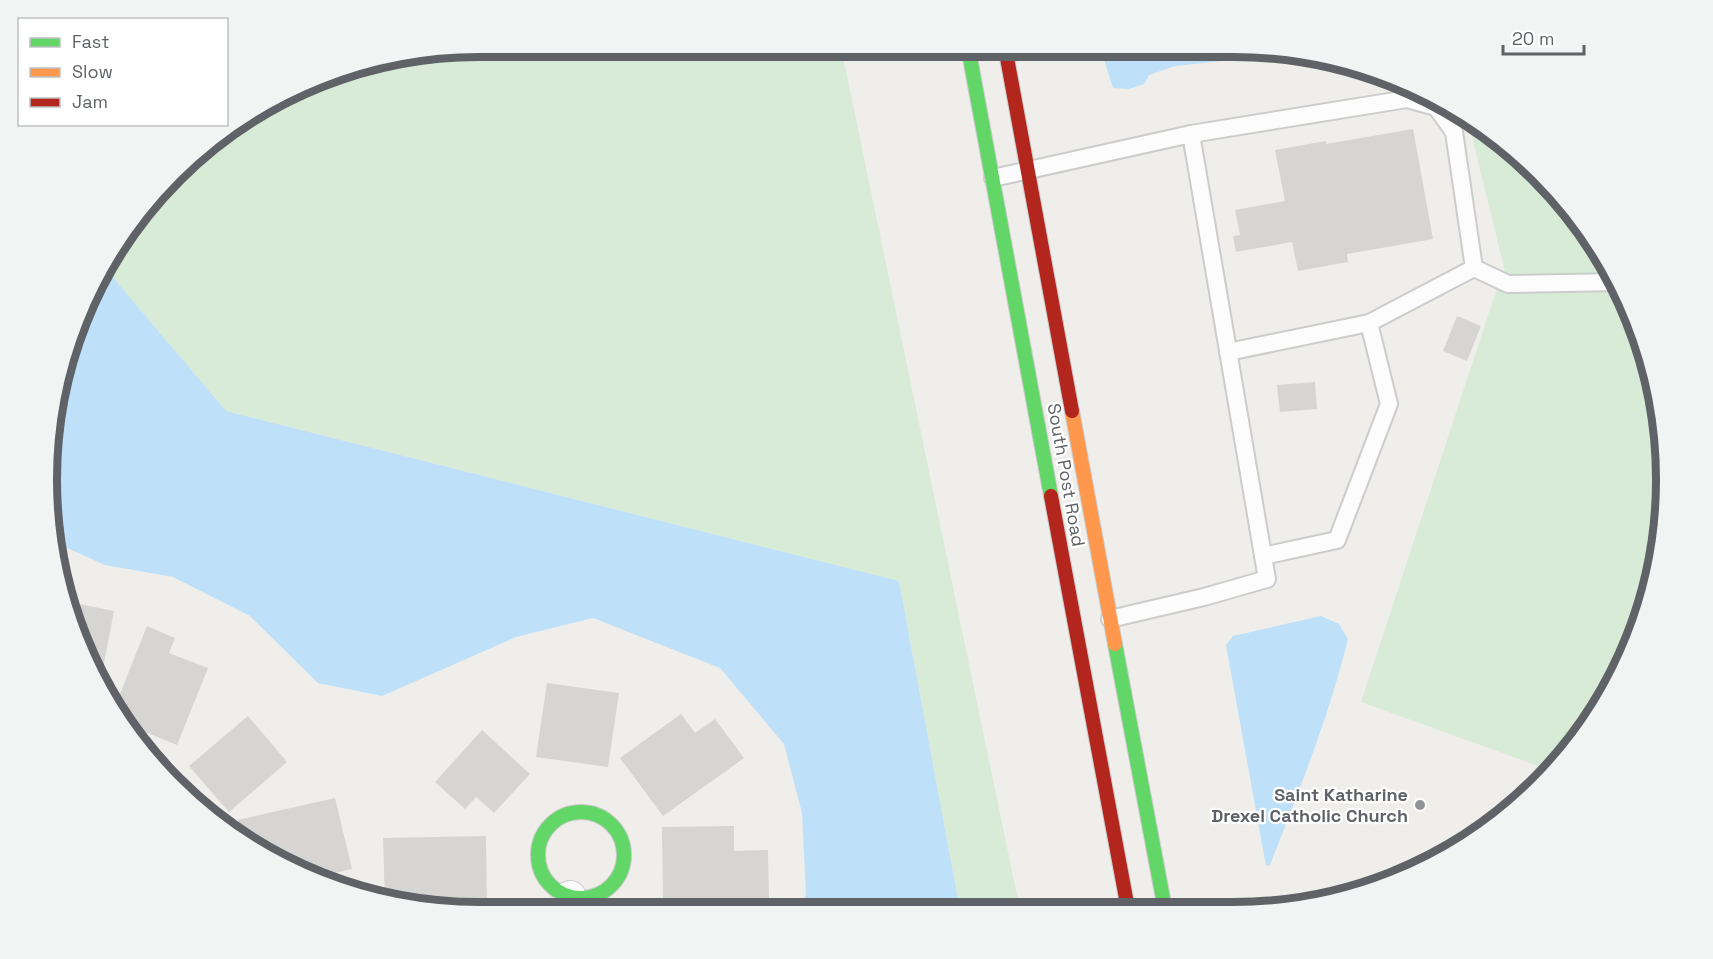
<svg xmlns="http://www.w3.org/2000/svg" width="1713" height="959" viewBox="0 0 1713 959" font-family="'Space Grotesk',sans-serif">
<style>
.green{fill:#d8ebd6}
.water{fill:#bfe0f9}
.building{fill:#d6d5d3}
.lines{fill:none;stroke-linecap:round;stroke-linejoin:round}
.lane-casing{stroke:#cbcccc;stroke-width:20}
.street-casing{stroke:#cbcccc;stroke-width:34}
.fast-casing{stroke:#cacacb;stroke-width:16}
.slow-casing{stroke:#cacacb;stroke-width:16}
.jam-casing{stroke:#cacacb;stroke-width:16}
.lane{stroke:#fdfcfc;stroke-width:16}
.street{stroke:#fdfcfc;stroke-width:32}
.fast{stroke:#63d668;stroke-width:14}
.slow{stroke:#ff974d;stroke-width:14}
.jam{stroke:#b3261e;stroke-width:14}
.poi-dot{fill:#919496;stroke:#fff;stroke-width:2}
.labels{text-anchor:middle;stroke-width:4.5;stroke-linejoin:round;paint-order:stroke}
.street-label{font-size:18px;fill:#5f6368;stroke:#fff}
.poi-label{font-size:18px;font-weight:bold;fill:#5f6368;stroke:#fff;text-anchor:end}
.rim{fill:none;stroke:#5f6368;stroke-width:8}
</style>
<rect width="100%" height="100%" fill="#efeeea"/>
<!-- green -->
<g class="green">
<polygon points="480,47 841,47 1020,910 960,910 899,581 226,411 106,269 119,239 216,136 340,70"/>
<polygon points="1467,116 1519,154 1577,216 1622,288 1652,367 1666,451 1663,536 1644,618 1609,696 1559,765 1552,771 1361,702 1498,285 1508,284"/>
</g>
<!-- water -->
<g class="water">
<polygon points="1100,47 1261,47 1298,53 1175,66 1149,75 1144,84 1129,89 1113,88"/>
<polygon points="106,269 226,411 899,581 960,910 800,910 806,894 802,813 784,744 720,668 593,618 516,637 382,696 318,683 250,616 173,577 105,565 56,543 47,508 61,368"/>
<path d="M1321 616 1339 624 1348 639C1329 716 1299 791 1270 865L1266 866 1226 645 1233 636Z"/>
</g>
<!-- building -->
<g class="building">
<polygon points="1413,129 1433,239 1347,254 1348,262 1298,271 1292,242 1236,252 1233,236 1240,235 1235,210 1285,201 1275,150 1326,141 1326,144"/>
<polygon points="1457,316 1481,326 1467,361 1443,351"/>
<polygon points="1315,382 1317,409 1280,412 1277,385"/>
<polygon points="69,602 114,611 101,679 80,646"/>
<polygon points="147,626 175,638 169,653 208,668 177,745 130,726 116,704"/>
<polygon points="547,683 619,693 608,767 536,757"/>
<polygon points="681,714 695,733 715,719 744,758 663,816 620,758"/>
<polygon points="248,716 287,762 229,812 189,766"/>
<polygon points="482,730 530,774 494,813 476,797 465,809 435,782"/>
<polygon points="335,798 352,869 317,877 263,855 243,838 238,820"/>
<polygon points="734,826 734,851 768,850 769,900 663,901 662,827"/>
<polygon points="486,836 487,908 434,909 385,901 383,838"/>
</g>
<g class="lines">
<defs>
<g id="lane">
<polyline points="1191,134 1407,99 1436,107 1454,132 1474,268 1369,323"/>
<polyline points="993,178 1191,134 1267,579 1204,597 1110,619"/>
<polyline points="1474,268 1508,284 1618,282"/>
<polyline points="1228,352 1369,323 1389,404 1337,540 1263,556"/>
</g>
<polyline id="street" points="567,911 570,897"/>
<g id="fast">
<polyline points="968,47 1051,496"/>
<polyline points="1115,644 1165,909"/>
<circle cx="581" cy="855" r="43"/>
</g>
<polyline id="slow" points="1072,411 1115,644"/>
<g id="jam">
<polyline points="1005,47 1072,411"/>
<polyline points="1051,496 1128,909"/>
</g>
</defs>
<!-- lane casing -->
<use href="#lane" class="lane-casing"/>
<!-- street casing -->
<use href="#street" class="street-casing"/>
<!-- fast casing -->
<use href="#fast" class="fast-casing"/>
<!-- slow casing -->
<use href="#slow" class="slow-casing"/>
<!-- jam casing -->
<use href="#jam" class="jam-casing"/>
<!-- lane -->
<use href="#lane" class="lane"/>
<!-- street -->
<use href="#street" class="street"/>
<!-- fast -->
<use href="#fast" class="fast"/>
<!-- slow -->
<use href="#slow" class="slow"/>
<!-- jam -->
<use href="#jam" class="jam"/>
</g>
<!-- markers -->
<circle class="poi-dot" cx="1420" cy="805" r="6"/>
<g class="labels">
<!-- street labels -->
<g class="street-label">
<text transform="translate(1066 475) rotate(80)" y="6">South Post Road</text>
</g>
<!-- poi labels -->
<g class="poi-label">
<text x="1408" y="801">Saint Katharine<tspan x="1408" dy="21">Drexel Catholic Church</tspan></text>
</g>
</g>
<!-- crop -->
<path d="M0 0H1713V959H0ZM479 57H1234A422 422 0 0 1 1656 479V480A422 422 0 0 1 1234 902H479A422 422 0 0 1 57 480V479A422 422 0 0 1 479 57Z" fill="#f2f3f3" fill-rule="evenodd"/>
<path class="rim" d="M479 57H1234A422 422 0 0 1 1656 479V480A422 422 0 0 1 1234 902H479A422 422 0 0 1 57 480V479A422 422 0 0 1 479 57Z"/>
<!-- legend -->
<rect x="18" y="18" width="210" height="108" fill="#ffffff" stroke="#bfc1c3" stroke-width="1.5"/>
<rect x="30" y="38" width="30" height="9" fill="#63d668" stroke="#bfc1c3" stroke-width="1.5"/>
<text x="72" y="48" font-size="18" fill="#5f6368">Fast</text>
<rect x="30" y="68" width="30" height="9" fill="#ff974d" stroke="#bfc1c3" stroke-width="1.5"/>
<text x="72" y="78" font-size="18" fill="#5f6368">Slow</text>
<rect x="30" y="98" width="30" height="9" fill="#b3261e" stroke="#bfc1c3" stroke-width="1.5"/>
<text x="72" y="108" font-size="18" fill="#5f6368">Jam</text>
<!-- scale -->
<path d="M1503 45v9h81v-9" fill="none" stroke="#5f6368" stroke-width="3"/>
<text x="1512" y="45" font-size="18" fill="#5f6368" stroke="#ffffff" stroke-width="4.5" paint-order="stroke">20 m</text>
</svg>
